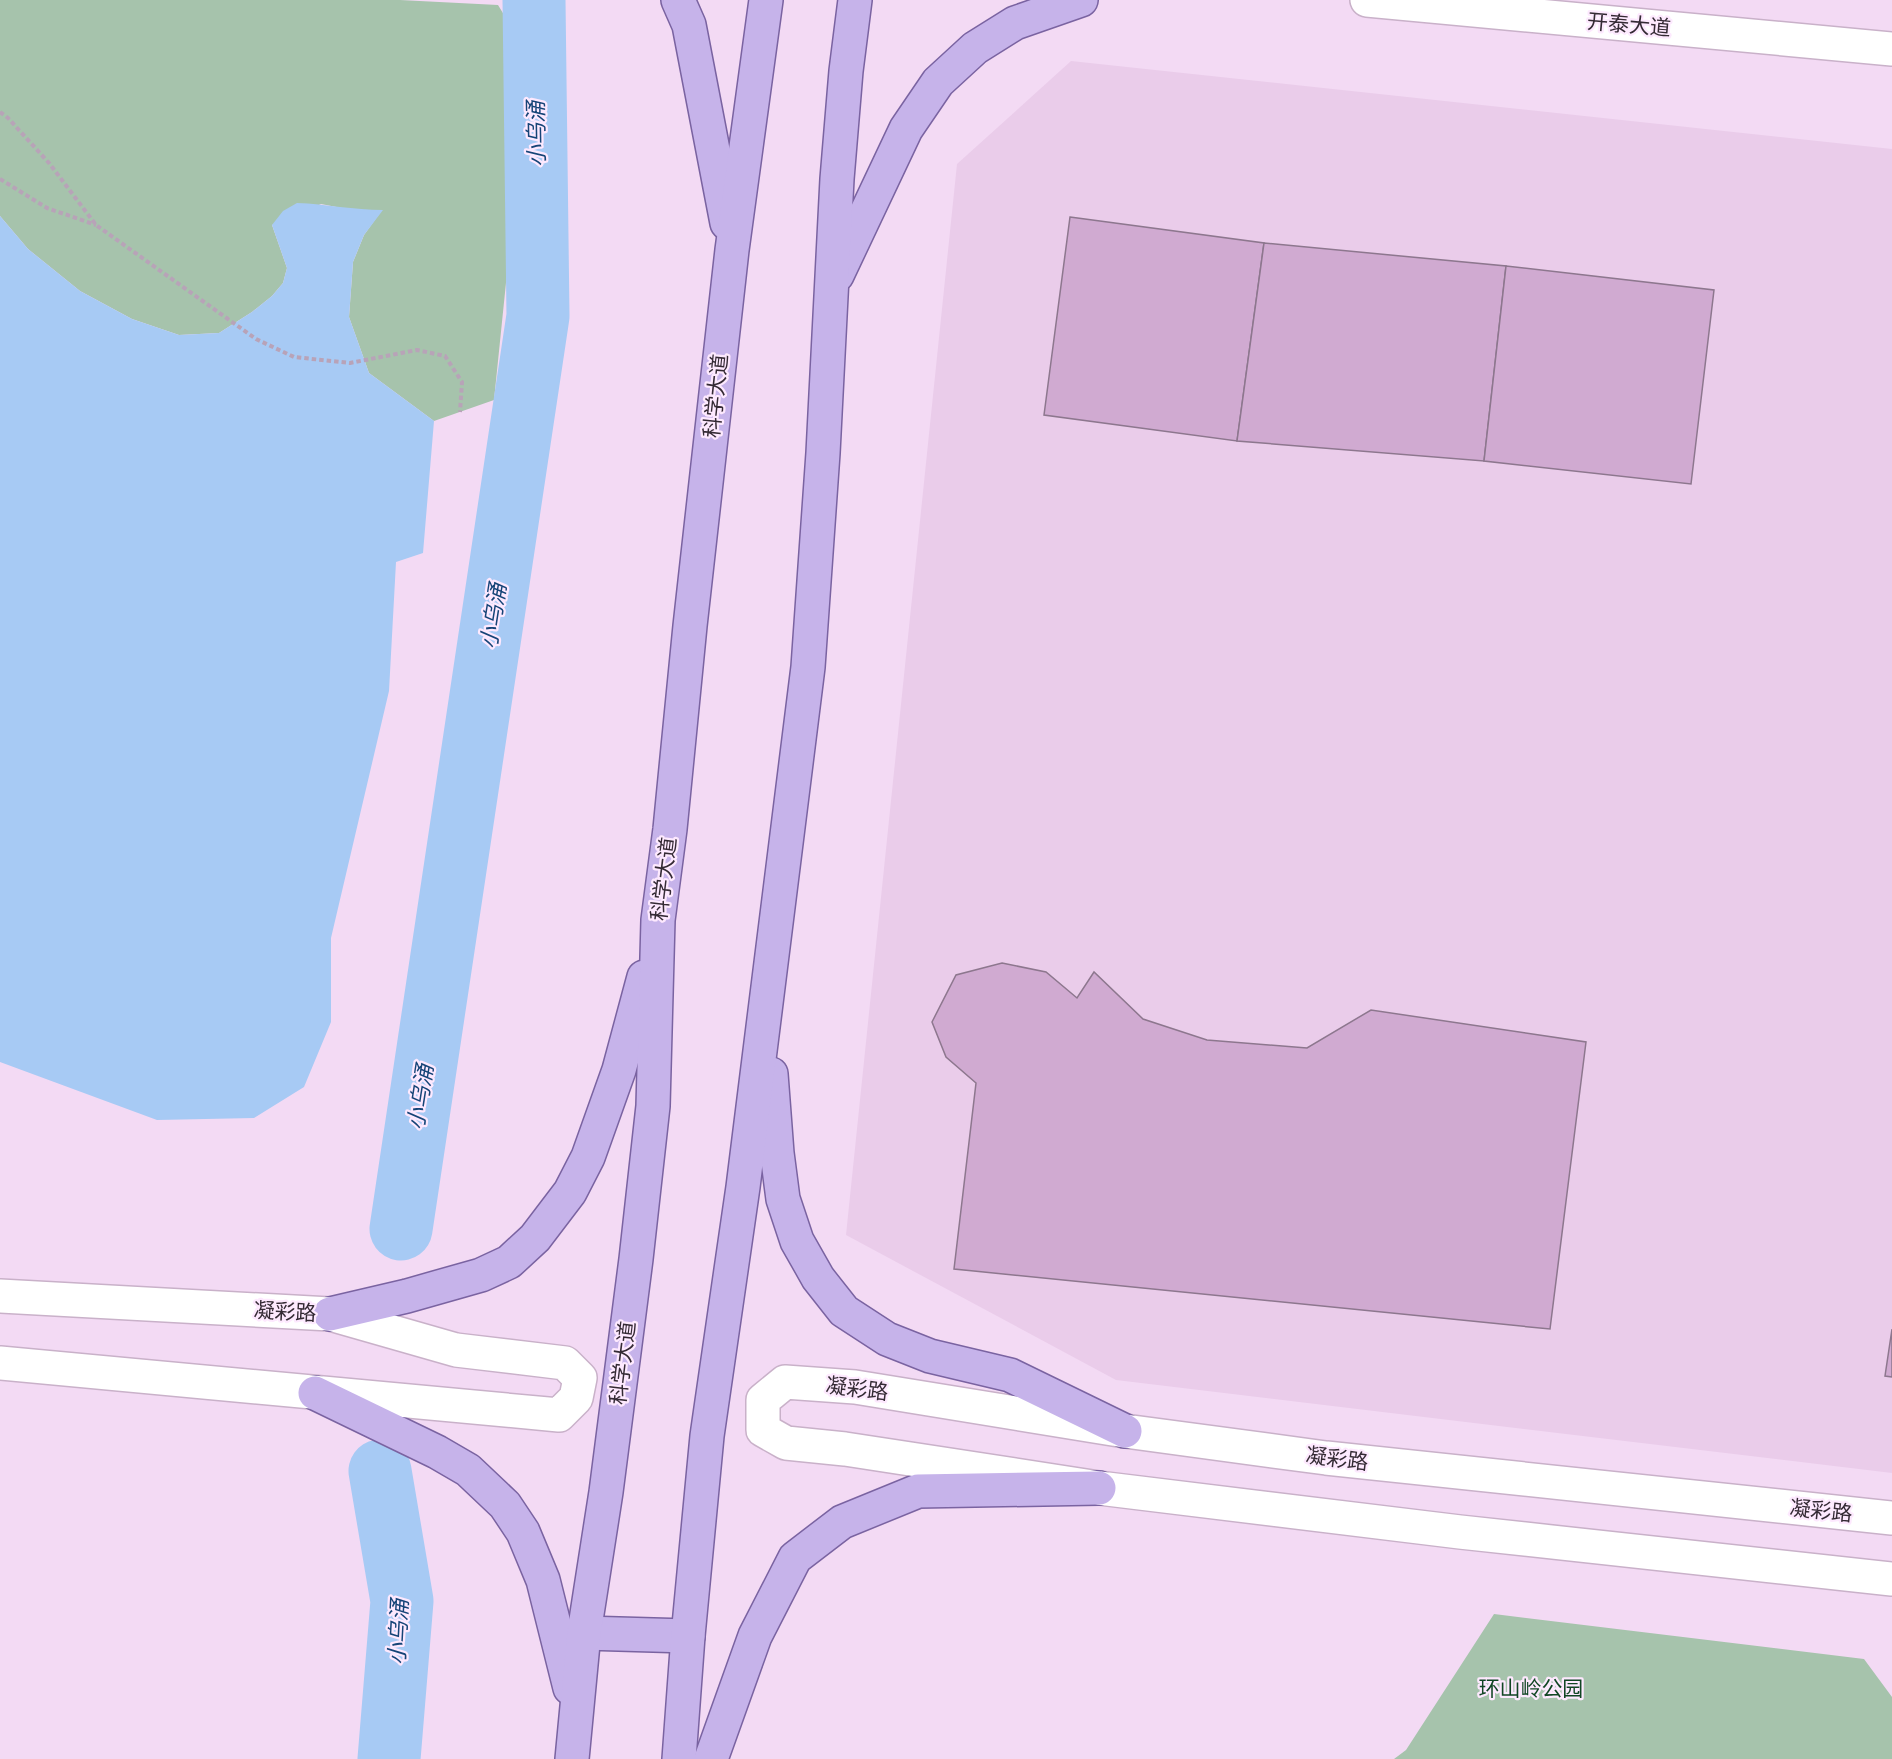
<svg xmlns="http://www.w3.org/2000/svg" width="1892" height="1759" viewBox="0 0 1892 1759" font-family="Arial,'Noto Sans SC',sans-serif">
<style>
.built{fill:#eaccea}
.green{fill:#a6c3ac}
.water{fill:#a7caf4}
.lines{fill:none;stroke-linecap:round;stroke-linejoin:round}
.river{stroke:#a7caf4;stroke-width:63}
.building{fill:#d0aad1;stroke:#8d778e;stroke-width:1.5}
.secondary-casing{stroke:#c9b1c9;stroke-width:36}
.primary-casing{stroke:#7a63a1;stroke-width:36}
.path{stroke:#b8a3b8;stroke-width:4;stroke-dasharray:4.5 3;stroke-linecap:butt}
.secondary{stroke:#fff;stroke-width:33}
.primary{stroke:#c6b3ea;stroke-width:33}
.labels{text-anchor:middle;stroke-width:4.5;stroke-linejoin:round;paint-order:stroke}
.street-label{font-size:21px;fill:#342a34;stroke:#fde9fe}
.park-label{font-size:21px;fill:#114624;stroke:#fde9fe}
.water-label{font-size:22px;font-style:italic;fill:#154477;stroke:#fde9fe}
</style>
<rect width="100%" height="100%" fill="#f3daf4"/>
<!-- built -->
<polygon class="built" points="1071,61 1892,149 1892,1473 1116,1380 846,1235 957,164"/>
<!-- green -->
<g class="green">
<polygon points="0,0 400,0 498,5 509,23 511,234 494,400 434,421 369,373 349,317 353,262 364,235 382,210 352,210 321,204 272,225 287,268 283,283 272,296 252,312 219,333 179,335 132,319 80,291 28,249 0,216"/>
<polygon points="1494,1614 1864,1659 1892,1697 1892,1759 1394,1759 1406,1750"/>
</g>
<!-- water -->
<path class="water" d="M297 203C326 204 354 210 383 210L364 235 353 262 349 317 369 373 434 421 423 553 396 562 389 691 331 938V1022L304 1087 254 1118 157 1120 0 1062V216L28 249 80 291 132 319 179 335 219 333 252 312 272 296 283 283 287 268 272 225 283 211Z"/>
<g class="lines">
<!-- river -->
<g class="river">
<polyline points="401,1229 538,316 534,0"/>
<polyline points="380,1471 402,1601 389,1759"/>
</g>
</g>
<!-- building -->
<g class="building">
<polygon points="1070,217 1264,243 1237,441 1044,415"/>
<polygon points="1264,243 1506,266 1484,461 1237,441"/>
<polygon points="1506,266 1714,290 1691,484 1484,461"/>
<polygon points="1002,963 1046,972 1077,998 1094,972 1143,1019 1207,1040 1307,1048 1371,1010 1586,1042 1550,1329 954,1269 976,1083 946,1057 932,1022 956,975"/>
<polygon points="1892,1329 1892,1377 1885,1376"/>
</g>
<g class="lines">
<defs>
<g id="secondary">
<polyline points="1367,0 1892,49"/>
<polyline points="0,1296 330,1314 456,1350 565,1363 580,1378 576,1398 559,1415 0,1363"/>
<polyline points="1892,1518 1326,1458 1125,1431 855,1387 785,1382 763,1400 763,1430 786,1443 845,1449 1099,1488 1460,1532 1892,1579"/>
</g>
<g id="primary">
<polyline points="678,0 689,25 727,223"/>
<polyline points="837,275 906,129 938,82 975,48 1015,23 1081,0"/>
<polyline points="771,1074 777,1153 783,1199 797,1241 818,1278 844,1311 887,1339 930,1356 1010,1375 1125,1431"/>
<polyline points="330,1314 407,1296 481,1275 509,1262 535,1238 570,1192 588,1157 619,1070 644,977"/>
<polyline points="315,1393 437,1452 468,1470 505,1505 523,1532 543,1580 570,1688"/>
<polyline points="584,1633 688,1636"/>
<polyline points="572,1759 584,1633 606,1492 636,1259 653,1106 658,920 670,829 690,626 732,250 766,0"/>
<polyline points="679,1759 688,1636 707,1436 743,1187 808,667 823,453 837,179 846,71 855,0"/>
<polyline points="711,1759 755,1636 795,1558 842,1522 918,1491 1099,1488"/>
</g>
</defs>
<!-- secondary casing -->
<use href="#secondary" class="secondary-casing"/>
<!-- primary casing -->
<use href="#primary" class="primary-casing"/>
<!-- path -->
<g class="path">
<polyline points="0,112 8,118 49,163 96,225 256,339 294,357 350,363 417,350 445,356 462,382 460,412"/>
<polyline points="0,179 47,208 96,225"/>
</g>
<!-- secondary -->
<use href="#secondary" class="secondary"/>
<!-- primary -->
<use href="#primary" class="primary"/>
</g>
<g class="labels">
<!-- street labels -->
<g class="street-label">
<text transform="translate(1629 25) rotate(5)" y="7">开泰大道</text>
<text transform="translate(716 396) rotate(-84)" y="7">科学大道</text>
<text transform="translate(664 879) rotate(-83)" y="7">科学大道</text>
<text transform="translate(285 1312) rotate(3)" y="7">凝彩路</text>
<text transform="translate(623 1363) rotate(-83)" y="7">科学大道</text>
<text transform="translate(857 1389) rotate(7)" y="7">凝彩路</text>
<text transform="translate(1337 1459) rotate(7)" y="7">凝彩路</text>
<text transform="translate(1821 1511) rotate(6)" y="7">凝彩路</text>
</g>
<!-- park labels -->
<g class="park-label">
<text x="1531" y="1696">环山岭公园</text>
</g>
<!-- water labels -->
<g class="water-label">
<text transform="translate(536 134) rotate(-91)" y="8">小乌涌</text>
<text transform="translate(493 616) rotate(-81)" y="8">小乌涌</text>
<text transform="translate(420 1097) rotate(-81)" y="8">小乌涌</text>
<text transform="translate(398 1632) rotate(-87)" y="8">小乌涌</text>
</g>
</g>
</svg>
